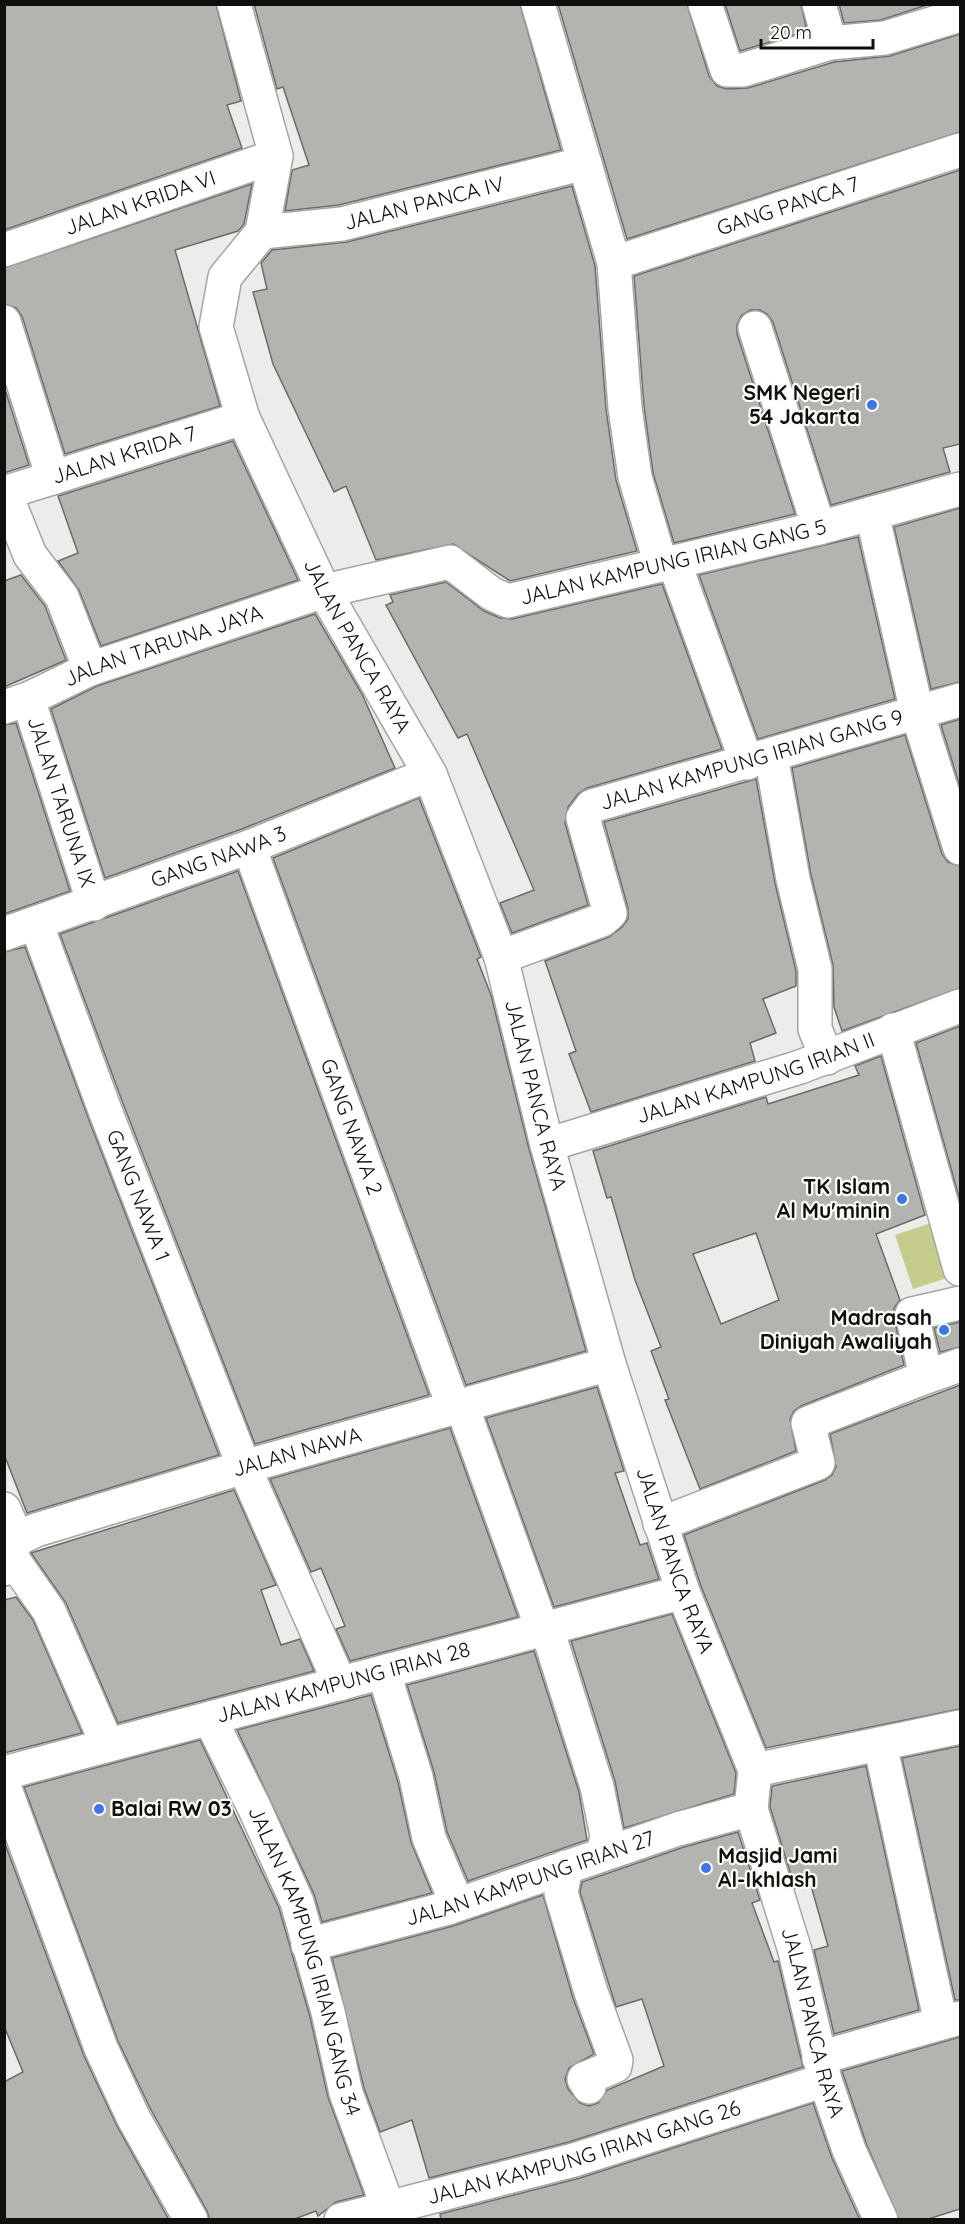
<svg xmlns="http://www.w3.org/2000/svg" width="965" height="2224" viewBox="0 0 965 2224" font-family="Quicksand,sans-serif">
<style>
.green{fill:#c6cd8c}
.building{fill:#b3b3b0;stroke:#6b6c69;stroke-width:1.5;fill-rule:evenodd}
.lines{fill:none;stroke-linecap:round;stroke-linejoin:round}
.minor-casing{stroke:#a5a5a2;stroke-width:36}
.minor{stroke:#fff;stroke-width:33}
.poi-dot{fill:#4075e6;stroke:#fafaf7;stroke-width:2}
.labels{text-anchor:middle;stroke-width:4.5;stroke-linejoin:round;paint-order:stroke}
.street-label{font-size:21px;fill:#0f0f0e;stroke:#fafaf7}
.poi-label{font-size:21px;font-weight:bold;fill:#0f0f0e;stroke:#fafaf7;text-anchor:end}
</style>
<rect width="100%" height="100%" fill="#ecedea"/>
<!-- green -->
<polygon class="green" points="931,1223 950,1277 913,1289 895,1235"/>
<!-- building -->
<g class="building">
<polygon points="4,4 216,4 241,101 227,105 242,148 4,230"/>
<polygon points="254,4 520,4 561,150 339,205 285,211 292,170 309,165 283,87 277,89"/>
<polygon points="558,4 687,4 709,76 717,86 727,89 748,88 834,62 890,56 960,34 960,132 627,239"/>
<polygon points="725,4 801,4 807,31 740,51"/>
<polygon points="839,4 930,4 881,20 844,23"/>
<polygon points="960,170 960,444 943,448 950,472 831,505 773,322 767,314 760,310 750,310 741,316 737,325 737,334 795,514 674,543 653,473 644,406 634,276"/>
<polygon points="252,184 244,224 238,231 175,250 220,406 65,454 22,316 16,308 4,304 4,268"/>
<polygon points="572,186 595,266 606,409 616,480 637,551 510,581 453,544 376,560 346,486 334,492 273,364 253,292 267,289 261,263 272,250 347,242"/>
<polygon points="4,386 29,465 4,473"/>
<polygon points="233,441 298,580 101,646 79,590 58,561 78,553 58,496"/>
<polygon points="960,508 960,682 931,689 894,527"/>
<polygon points="858,537 895,699 758,739 699,575"/>
<polygon points="21,575 45,606 66,660 4,687 4,581"/>
<polygon points="446,582 484,611 500,618 512,619 662,584 722,749 587,788 578,794 568,807 565,823 588,905 512,933 500,903 534,890 467,734 458,738 386,605 393,602 390,595"/>
<polygon points="315,614 362,694 395,768 242,829 105,878 51,709 97,686"/>
<polygon points="960,719 960,787 941,725"/>
<polygon points="16,723 70,891 4,914 4,725"/>
<polygon points="905,735 942,854 948,862 960,866 960,988 842,1031 834,1007 833,965 811,875 792,768"/>
<polygon points="756,779 775,883 796,971 796,986 763,999 776,1033 750,1043 755,1061 591,1112 569,1054 576,1051 545,961 609,937 622,927 628,919 628,908 604,822"/>
<polygon points="419,798 481,957 477,959 491,995 529,1149 586,1351 466,1385 273,858"/>
<polygon points="238,871 429,1395 255,1444 124,1106 60,934"/>
<polygon points="25,947 89,1120 219,1455 27,1513 4,1454 4,952"/>
<polygon points="960,1026 960,1201 916,1043"/>
<path d="M881 1056 925 1215 876 1234 900 1300 894 1308V1317L904 1365 801 1406 794 1411 790 1419 796 1451 700 1489 665 1400 669 1399 651 1351 661 1347 635 1280 611 1197 607 1198 593 1151 766 1097 768 1104 859 1075 855 1066ZM756 1233 779 1300 721 1324 693 1254Z"/>
<polygon points="960,1322 960,1347 940,1352 934,1328"/>
<polygon points="960,1385 960,1709 766,1748 701,1586 684,1535 825,1480 832,1475 836,1467 830,1434"/>
<polygon points="597,1387 624,1471 615,1473 640,1545 647,1543 659,1579 554,1607 486,1418"/>
<polygon points="450,1428 518,1617 350,1661 336,1629 345,1626 321,1568 311,1572 270,1479"/>
<polygon points="234,1490 276,1585 261,1590 281,1645 300,1639 314,1671 118,1723 66,1603 31,1553"/>
<polygon points="16,1597 33,1620 82,1733 4,1753 4,1600"/>
<polygon points="672,1614 736,1773 734,1794 624,1828 615,1781 571,1641"/>
<polygon points="534,1651 579,1792 587,1840 468,1881 447,1832 434,1772 407,1685"/>
<polygon points="371,1695 398,1782 411,1842 432,1893 322,1922 314,1894 237,1730"/>
<polygon points="200,1740 279,1908 310,2017 328,2097 364,2195 336,2202 318,2216 316,2211 292,2220 210,2220 207,2211 150,2108 118,2041 24,1787"/>
<polygon points="960,1746 960,2000 955,2000 902,1758"/>
<polygon points="866,1766 919,2010 834,2034 814,1950 828,1946 810,1882 795,1888 770,1807 772,1786"/>
<polygon points="738,1832 760,1900 752,1903 774,1962 778,1961 803,2067 569,2142 429,2178 412,2120 380,2132 364,2088 332,1958 453,1926 543,1895 573,1998 594,2054 569,2068 565,2079 568,2089 580,2103 589,2106 598,2103 607,2090 664,2066 642,1999 616,2007 580,1892 582,1882 684,1847"/>
<polygon points="4,1841 84,2056 117,2126 169,2220 4,2220 4,2082 23,2072 4,2026"/>
<polygon points="960,2037 960,2209 925,2220 899,2220 866,2143 842,2071"/>
<polygon points="813,2103 832,2158 860,2220 441,2220 440,2214 580,2178"/>
</g>
<g class="lines">
<defs>
<g id="minor">
<path id="s1" d="M234 4 276 156 262 232 225 277 216 327 243 418 324 591 430 774 501 957 547 1145 609 1364 683 1592 755 1770 751 1809 795 1951 825 2080 849 2150 881 2220"/>
<polyline points="538,4 614,263 625,408 635,477 661,565"/>
<polyline points="705,4 727,70 743,70 830,43"/>
<polyline points="819,4 830,43 885,38 960,15"/>
<path id="s2" d="M262 232 342 224 585 163"/>
<path id="s3" d="M4 250 276 156"/>
<path id="s4" d="M614 263 960 150"/>
<polyline points="4,322 53,478"/>
<polyline points="755,328 819,528"/>
<path id="s5" d="M4 493 243 418"/>
<polyline points="5,493 30,555 62,597 90,669"/>
<polyline points="872,513 917,712 960,848"/>
<polyline points="674,562 747,763"/>
<path id="s6" d="M28 699 94 904"/>
<path id="s7" d="M4 707 28 699 90 669 324 591 450 562 492 594 508 601 819 528 960 489"/>
<polyline points="771,755 793,879 815,969 815,1029 827,1058"/>
<path id="s8" d="M249 847 454 1408"/>
<path id="s9" d="M36 923 106 1113 244 1467 340 1684"/>
<path id="s10" d="M4 934 249 847 430 774"/>
<path id="s11" d="M501 957 602 920 610 913 583 818 592 806 960 700"/>
<polyline points="893,1030 960,1269"/>
<path id="s12" d="M547 1145 800 1067 960 1006"/>
<polyline points="926,1377 960,1365"/>
<polyline points="462,1406 543,1631"/>
<polyline points="4,1509 17,1539"/>
<polyline points="660,1524 818,1463 808,1423 926,1377 912,1314 960,1303"/>
<polyline points="9,1554 49,1611 107,1744"/>
<path id="s13" d="M4 1569 17 1539 36 1530 244 1467 609 1364"/>
<polyline points="547,1629 597,1787 607,1836 603,1854"/>
<polyline points="384,1673 416,1777 429,1838 452,1892 448,1908"/>
<path id="s14" d="M210 1719 254 1807 297 1902 328 2012 346 2093 388 2207"/>
<polyline points="880,1744 941,2023"/>
<polyline points="755,1770 960,1727"/>
<path id="s15" d="M4 1773 683 1592"/>
<polyline points="4,1786 101,2048 133,2117 191,2220"/>
<polyline points="566,1867 561,1893 591,1992 616,2060 615,2066 584,2079 589,2087"/>
<path id="s16" d="M308 1945 448 1908 678 1829 751 1809"/>
<polyline points="819,2058 960,2018"/>
<path id="s17" d="M341 2220 574 2160 825 2080"/>
</g>
</defs>
<!-- minor casing -->
<use href="#minor" class="minor-casing"/>
<!-- minor -->
<use href="#minor" class="minor"/>
</g>
<!-- markers -->
<g class="poi-dot">
<circle cx="872" cy="405" r="6"/>
<circle cx="902" cy="1199" r="6"/>
<circle cx="944" cy="1330" r="6"/>
<circle cx="99" cy="1809" r="6"/>
<circle cx="706" cy="1868" r="6"/>
</g>
<g class="labels">
<!-- street labels -->
<g class="street-label">
<text dy="7" stroke="none"><textPath href="#s3" startOffset="144">JALAN KRIDA VI</textPath></text>
<text dy="7" stroke="none"><textPath href="#s2" startOffset="165">JALAN PANCA IV</textPath></text>
<text dy="7" stroke="none"><textPath href="#s4" startOffset="183">GANG PANCA 7</textPath></text>
<text dy="7" stroke="none"><textPath href="#s5" startOffset="126">JALAN KRIDA 7</textPath></text>
<text dy="7" stroke="none"><textPath href="#s7" startOffset="710">JALAN KAMPUNG IRIAN GANG 5</textPath></text>
<text dy="7" stroke="none"><textPath href="#s1" startOffset="694">JALAN PANCA RAYA</textPath></text>
<text dy="7" stroke="none"><textPath href="#s7" startOffset="171">JALAN TARUNA JAYA</textPath></text>
<text dy="7" stroke="none"><textPath href="#s11" startOffset="398">JALAN KAMPUNG IRIAN GANG 9</textPath></text>
<text dy="7" stroke="none"><textPath href="#s6" startOffset="108">JALAN TARUNA IX</textPath></text>
<text dy="7" stroke="none"><textPath href="#s10" startOffset="228">GANG NAWA 3</textPath></text>
<text dy="7" stroke="none"><textPath href="#s12" startOffset="219">JALAN KAMPUNG IRIAN II</textPath></text>
<text dy="7" stroke="none"><textPath href="#s1" startOffset="1180">JALAN PANCA RAYA</textPath></text>
<text dy="7" stroke="none"><textPath href="#s8" startOffset="298">GANG NAWA 2</textPath></text>
<text dy="7" stroke="none"><textPath href="#s9" startOffset="291">GANG NAWA 1</textPath></text>
<text dy="7" stroke="none"><textPath href="#s13" startOffset="326">JALAN NAWA</textPath></text>
<text dy="7" stroke="none"><textPath href="#s1" startOffset="1666">JALAN PANCA RAYA</textPath></text>
<text dy="7" stroke="none"><textPath href="#s15" startOffset="351">JALAN KAMPUNG IRIAN 28</textPath></text>
<text dy="7" stroke="none"><textPath href="#s16" startOffset="232">JALAN KAMPUNG IRIAN 27</textPath></text>
<text dy="7" stroke="none"><textPath href="#s14" startOffset="261">JALAN KAMPUNG IRIAN GANG 34</textPath></text>
<text dy="7" stroke="none"><textPath href="#s1" startOffset="2152">JALAN PANCA RAYA</textPath></text>
<text dy="7" stroke="none"><textPath href="#s17" startOffset="252">JALAN KAMPUNG IRIAN GANG 26</textPath></text>
</g>
<!-- poi labels -->
<g class="poi-label">
<text x="860" y="400">SMK Negeri<tspan x="860" dy="24">54 Jakarta</tspan></text>
<text x="890" y="1194">TK Islam<tspan x="890" dy="24">Al Mu'minin</tspan></text>
<text x="932" y="1325">Madrasah<tspan x="932" dy="24">Diniyah Awaliyah</tspan></text>
<text x="111" y="1816" text-anchor="start">Balai RW 03</text>
<text x="718" y="1863" text-anchor="start">Masjid Jami<tspan x="718" dy="24">Al-Ikhlash</tspan></text>
</g>
</g>
<!-- border -->
<rect width="965" height="2224" fill="none" stroke="#0f0f0e" stroke-width="12"/>
<!-- scale -->
<path d="M761 39v9h112v-9" fill="none" stroke="#0f0f0e" stroke-width="3"/>
<text x="770" y="39" font-size="18" fill="#0f0f0e" stroke="#fafaf7" stroke-width="4.5" paint-order="stroke">20 m</text>
</svg>
